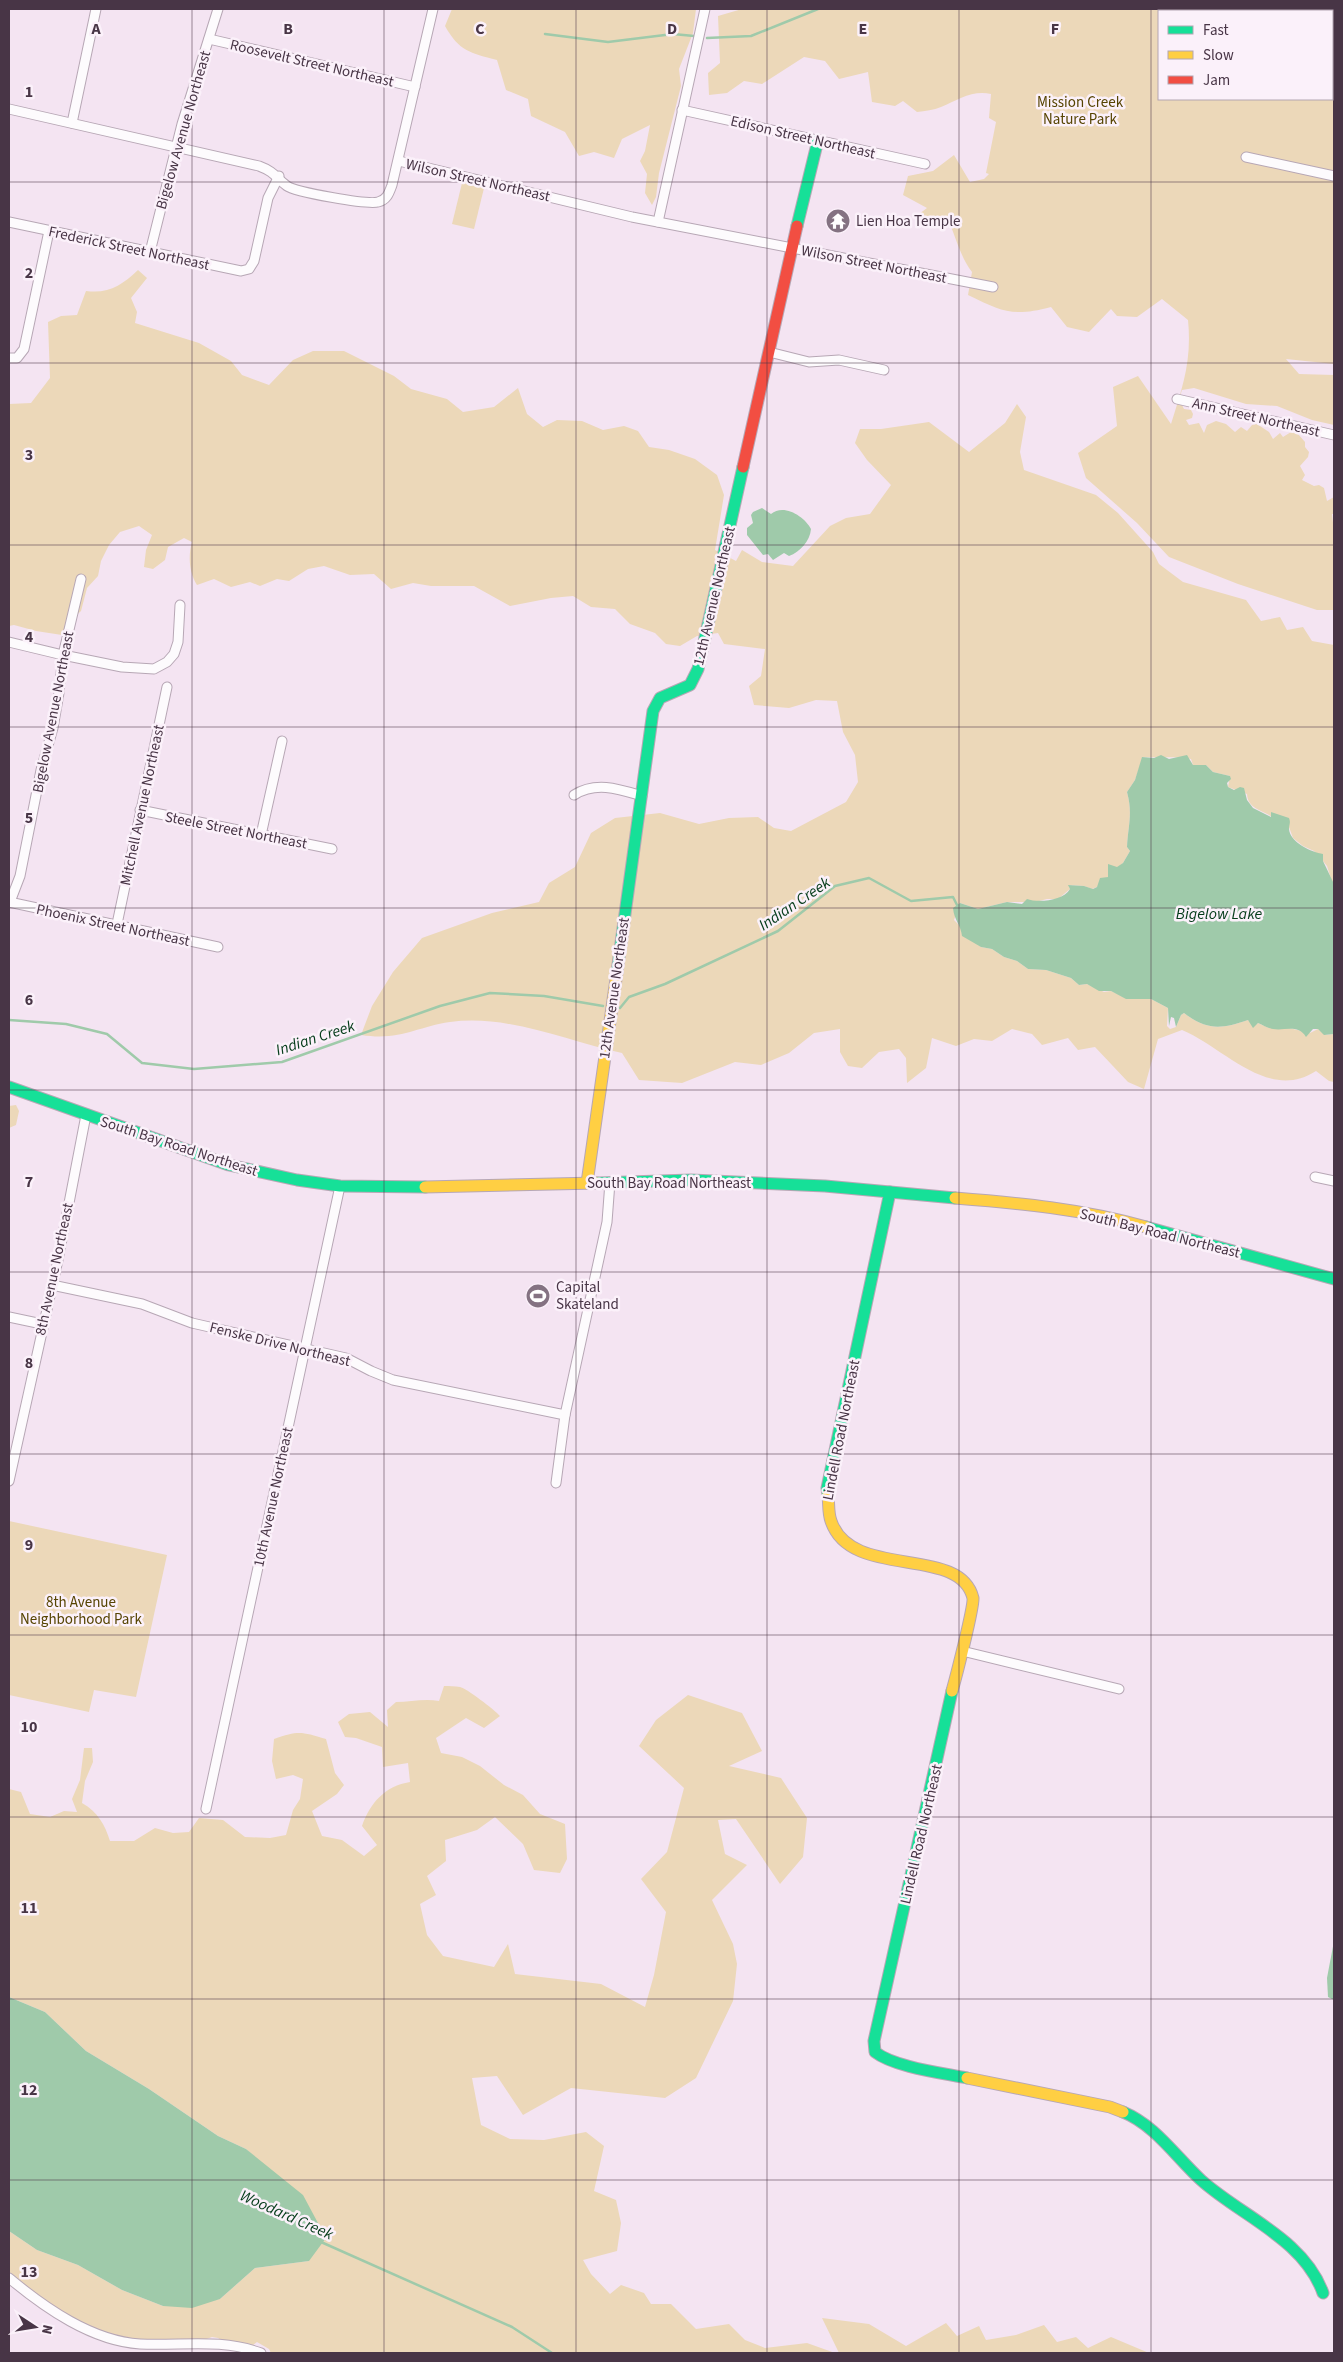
<svg xmlns="http://www.w3.org/2000/svg" width="1343" height="2362" viewBox="0 0 1343 2362" font-family="'Source Sans 3',sans-serif">
<style>
.green{fill:#ecd8b9}
.water{fill:#9fcaaa}
.lines{fill:none;stroke-linecap:round;stroke-linejoin:round}
.stream{stroke:#9fcaaa;stroke-width:2.5}
.street-casing{stroke:#b7a7b5;stroke-width:11}
.fast-casing{stroke:#b7a7b5;stroke-width:13}
.slow-casing{stroke:#b7a7b5;stroke-width:13}
.jam-casing{stroke:#b7a7b5;stroke-width:13}
.street{stroke:#fdfbfd;stroke-width:9}
.fast{stroke:#16e098;stroke-width:11}
.slow{stroke:#ffcf43;stroke-width:11}
.jam{stroke:#f24e42;stroke-width:11}
.grid{fill:none;stroke:#483546;stroke-width:1;stroke-opacity:0.55}
.labels{text-anchor:middle;stroke-width:5;stroke-linejoin:round;paint-order:stroke}
.street-label{font-size:15px;fill:#483546;stroke:#fbf1fa}
.park-label{font-size:15px;fill:#564402;stroke:#fbf1fa}
.poi-label{font-size:15px;fill:#483546;stroke:#fbf1fa;text-anchor:start}
.water-label{font-size:16px;font-style:italic;fill:#053c1a;stroke:#fbf1fa}
.grid-label{font-size:16px;text-anchor:middle;font-weight:bold;fill:#483546;stroke:#fbf1fa;stroke-width:5;stroke-linejoin:round;paint-order:stroke}
</style>
<rect width="100%" height="100%" fill="#f4e4f2"/>
<!-- green -->
<g class="green">
<path d="M452 9H696L693 33 679 69 681 86 659 173 656 197 652 205 645 193 647 174 640 161 645 151 650 125 622 139 614 158 594 152 579 156 565 132 531 116 528 99 506 90 497 60C470 53 459 51 445 26Z"/>
<path d="M742 9H1275L1274 11H1159V99H1332V66L1334 65V364L1286 359 1299 374 1334 375V425L1312 420 1277 406 1246 404 1194 388 1182 390 1179 399 1184 409 1191 410 1193 414 1192 418 1186 420 1189 425 1199 423 1204 433 1207 425 1216 421 1226 424 1235 432 1241 427 1247 431 1252 425 1257 424 1269 432 1273 439 1280 433 1283 437 1291 432 1298 434 1305 442V447L1309 452 1308 457 1300 466 1305 475 1302 480 1314 486 1319 485 1324 488 1327 501 1334 497V514H1332L1334 531V610H1317L1238 584 1169 557 1137 523 1086 478 1078 453 1117 426 1113 387 1138 376 1171 424C1183 386 1192 360 1188 320L1162 299 1137 317 1117 316 1111 309 1089 332 1067 327 1051 307C1013 317 1003 312 968 295L972 272C959 255 956 235 946 216L915 217 927 208 903 195 908 176 933 171 954 155 970 182 984 179 989 174 986 173 996 122 989 118 991 94C972 90 958 100 941 107 934 110 925 111 917 112L903 101 895 106 872 102 868 72 839 79 825 61 804 57 762 84 744 81 727 93 709 95 708 73 720 63 718 16Z"/>
<polygon points="463,179 485,184 474,229 452,224"/>
<path d="M138 270 147 278 131 298 137 312 135 323 199 343 231 361 242 375 269 385 293 360 313 351H344L394 376 411 389 447 399 463 412 494 407 518 388 527 414 543 427 557 420 582 421 603 430 624 426 638 431 649 447 669 450 695 459 717 475 724 495 715 550 736 561 742 550 762 562 793 566 830 526 846 518 870 514 891 485 867 460 855 443 860 429H881L929 422 969 452 1005 423 1017 404 1026 417 1020 452 1024 470 1096 495 1118 513 1153 552 1159 564 1183 582 1246 600 1261 621 1280 617 1287 630 1303 627 1312 641 1334 645V884L1332 882 1327 866 1323 861 1314 851 1303 846 1293 838 1289 827 1271 812 1272 817C1261 809 1248 809 1247 794L1228 787 1230 776 1213 772 1206 765H1193L1191 759C1175 756 1159 758 1143 757L1135 780 1127 792C1133 814 1128 826 1127 847L1130 851 1123 863 1097 887 1092 889 1084 886 1069 885 1070 889 1058 899H1047L1035 902H1007L978 909 960 903 954 920 981 947 992 949 1004 957 1017 961 1028 969 1046 970 1071 978 1079 985 1087 984 1104 992 1111 991 1126 998 1151 999 1168 1008 1167 1026 1170 1029 1176 1027 1181 1015 1184 1013C1208 1031 1221 1029 1248 1020L1254 1026 1258 1023 1269 1028H1289L1310 1033 1318 1029 1326 1035 1334 1034V1082L1329 1081 1316 1071C1268 1102 1225 1048 1182 1030L1158 1039 1144 1089 1128 1082 1095 1047 1078 1050 1068 1038 1042 1045 1032 1034 1012 1029 992 1041 974 1039 956 1046 932 1038 926 1068 907 1083 906 1058 899 1049 879 1052 862 1068 848 1066 840 1052V1029L814 1033 789 1053 761 1065 735 1062 682 1083 639 1080 622 1053C567 1041 508 1014 450 1022 416 1027 400 1041 361 1035L372 1006 393 972 422 938 492 913 539 902 549 883 575 867 591 833 615 818 660 813 699 824 729 818 758 817 774 828 791 831 846 802 858 782 855 755 843 732 837 701 816 700 789 708 754 705 749 686 761 676 765 649 724 644 718 633 697 636 680 646 666 644 655 633 630 624 615 609 591 607 573 596 551 598 510 606 474 586H431L413 583 391 589 374 574 350 575 324 566 308 569 289 581 277 579 260 586 250 582 231 587 214 579 197 585C189 572 188 556 192 542L184 538 168 547 165 560 153 569 144 567 146 550 152 535 139 526 120 532 109 545 101 561 98 576 87 588 81 611 66 625 62 635 36 631 14 625 9 626V404L31 403 50 378 48 322 61 316 77 315 86 291C109 294 122 285 138 270Z"/>
<polygon points="16,1105 19,1111 16,1125 9,1128 9,1106"/>
<polygon points="9,1521 167,1555 136,1697 94,1690 89,1712 9,1695"/>
<path d="M444 1686C449 1686 455 1686 460 1687 466 1688 495 1710 500 1716L484 1728 466 1718 436 1738 441 1753 462 1757 480 1766 504 1785 523 1795 540 1814 565 1824 567 1859 560 1873 534 1870 523 1844 495 1817 477 1830 445 1840 446 1861 427 1876 436 1895 420 1904 427 1935 443 1956 494 1967 508 1944 515 1974 601 1984 645 2007 654 1975 666 1912 641 1879 667 1852 684 1788 639 1746 656 1720 688 1695 742 1713 762 1751 729 1766 781 1778 807 1818 803 1857 780 1884 736 1819 718 1820 725 1854 747 1865 712 1900 733 1944 737 1964 733 2001 696 2078 665 2098 571 2088 523 2115 497 2076 472 2078 481 2125 510 2139 544 2140 586 2132 604 2146 594 2191 616 2200 621 2223 617 2251 583 2260 591 2274 610 2294 621 2285 644 2293 651 2304H671L696 2329 729 2324 745 2340 765 2348 807 2343 835 2353H271L269 2349 257 2342 253 2345 245 2343 241 2346 227 2344 218 2338 212 2337 196 2343H139L74 2323 9 2278V2231L37 2250 78 2265 122 2290 163 2306 220 2299 255 2268 309 2261 264 2165 246 2149 218 2136 149 2089 86 2051 45 2012 9 1997V1789L21 1792 30 1814 50 1817 64 1811 77 1812 72 1799 80 1780 84 1748H92L93 1762 85 1781 82 1803C98 1812 105 1825 110 1841H134L155 1828 173 1833 189 1832 199 1818 223 1820 245 1837 270 1838 286 1835 293 1810 300 1799 303 1779 293 1775 276 1779 272 1761 274 1739C299 1730 302 1732 326 1739L335 1773 344 1785 337 1794 312 1811 322 1836 342 1840 364 1856 377 1845 362 1826C370 1803 385 1786 410 1782L408 1763 383 1767 382 1747 356 1738 345 1737 338 1722 349 1714 370 1712 388 1727 387 1710 396 1702C410 1702 425 1698 439 1701Z"/>
<polygon points="822,2318 869,2324 906,2346 946,2323 957,2336 979,2326 986,2340 1016,2335 1044,2325 1057,2342 1076,2337 1088,2348 1111,2337 1149,2353 839,2353"/>
</g>
<!-- water -->
<g class="water">
<path d="M762 508 771 514C784 503 805 517 811 529 810 541 800 552 789 556L784 553 773 560 768 554 763 555 747 535V528L753 523 751 515 753 512Z"/>
<path d="M1161 755 1169 759 1187 755 1193 765H1206L1213 772 1230 776 1231 779 1227 783 1228 787 1234 790 1240 787 1244 788 1247 800 1253 808 1271 817V812L1289 818C1291 823 1289 824 1289 829 1290 843 1312 852 1323 854V861L1334 884V1034L1324 1035 1318 1029H1313L1306 1037C1298 1024 1285 1031 1273 1029 1267 1028 1263 1025 1258 1023L1253 1028 1248 1020C1221 1029 1208 1031 1184 1013L1181 1015 1176 1027 1174 1018 1171 1017 1169 1026 1168 1008 1151 999H1126L1111 991H1099L1087 984 1079 985 1071 978 1046 970 1028 969 1017 961 1004 957 992 949 981 947 962 936C961 925 954 920 953 908L960 903 978 909 1007 902 1022 904 1027 899C1038 903 1063 901 1070 889L1068 885 1084 886 1093 889 1097 887 1100 878 1108 877V864L1117 867 1123 863 1130 851 1127 847C1128 826 1133 814 1127 792L1135 780 1142 757 1154 758Z"/>
<polygon points="1334,1941 1334,2000 1328,1997 1327,1978"/>
<polygon points="9,1997 45,2012 86,2051 149,2089 218,2136 246,2149 303,2195 326,2238 309,2261 255,2268 220,2299 192,2308 163,2306 122,2290 78,2265 37,2250 9,2231"/>
</g>
<g class="lines">
<!-- stream -->
<g class="stream">
<polyline points="545,34 608,42 673,34 694,36"/>
<polyline points="707,38 751,36 818,9"/>
<polyline points="620,1008 629,997 665,984 778,931 835,886 869,878 911,901 953,897 957,905"/>
<polyline points="9,1020 66,1024 107,1034 142,1063 194,1069 282,1062 440,1006 490,993 544,996 603,1006"/>
<polyline points="321,2242 512,2327 552,2353"/>
</g>
<defs>
<g id="street">
<polyline points="209,39 415,87"/>
<polyline points="1332,65 1334,65"/>
<path d="M9 109 259 166C275 172 275 177 287 186 295 192 368 205 378 202 387 200 389 193 392 185L433 9"/>
<polyline points="682,110 925,164"/>
<polyline points="72,123 96,9"/>
<polyline points="1246,157 1334,176"/>
<polyline points="399,161 632,217 993,287"/>
<polyline points="9,222 241,271 249,269 254,261 268,198 279,176"/>
<polyline points="658,222 705,9"/>
<polyline points="150,252 182,124 218,9"/>
<polyline points="769,352 809,362 839,360 884,370"/>
<polyline points="9,358 17,358 24,349 49,231"/>
<polyline points="1177,399 1334,435"/>
<polyline points="9,642 63,655 122,667 154,669 167,662 174,654 178,642 180,605"/>
<path d="M574 795C596 781 619 789 642 796"/>
<polyline points="140,810 332,849"/>
<polyline points="261,835 282,741"/>
<polyline points="9,902 218,947"/>
<polyline points="10,902 20,876 41,770 53,728 59,693 63,655 81,579"/>
<polyline points="117,924 167,687"/>
<polyline points="1315,1177 1334,1181"/>
<polyline points="52,1285 142,1304 192,1323 346,1358 371,1371 393,1380 565,1415"/>
<polyline points="9,1317 42,1324"/>
<polyline points="9,1481 58,1260 86,1115"/>
<polyline points="556,1483 565,1415 607,1222 610,1182"/>
<polyline points="962,1651 1119,1689"/>
<polyline points="206,1809 340,1186"/>
<path d="M9 2278C45 2308 92 2341 140 2344 183 2346 220 2338 261 2353"/>
</g>
<g id="fast">
<polyline points="797,226 818,140"/>
<polyline points="617,972 653,711 660,698 690,685 698,669 743,467"/>
<polyline points="9,1087 229,1165 297,1180 340,1186 425,1187"/>
<polyline points="597,1183 691,1180 825,1186 955,1198"/>
<polyline points="1146,1227 1334,1279"/>
<polyline points="828,1495 827,1488 890,1192"/>
<path d="M952 1691 874 2041 875 2052C894 2067 942 2073 967 2078"/>
<path d="M1123 2112C1155 2125 1176 2157 1201 2180 1241 2216 1304 2239 1323 2293"/>
</g>
<g id="slow">
<polyline points="587,1183 617,972"/>
<polyline points="425,1187 597,1183"/>
<path d="M955 1198C1019 1203 1083 1209 1146 1227"/>
<path d="M828 1495C829 1503 828 1513 831 1521 851 1581 960 1544 973 1598 974 1607 956 1677 952 1691"/>
<polyline points="967,2078 1110,2107 1123,2112"/>
</g>
<polyline id="jam" points="743,467 797,226"/>
</defs>
<!-- street casing -->
<use href="#street" class="street-casing"/>
<!-- fast casing -->
<use href="#fast" class="fast-casing"/>
<!-- slow casing -->
<use href="#slow" class="slow-casing"/>
<!-- jam casing -->
<use href="#jam" class="jam-casing"/>
<!-- street -->
<use href="#street" class="street"/>
<!-- fast -->
<use href="#fast" class="fast"/>
<!-- slow -->
<use href="#slow" class="slow"/>
<!-- jam -->
<use href="#jam" class="jam"/>
</g>
<!-- grid -->
<path class="grid" d="M192 9V2353M384 9V2353M576 9V2353M767 9V2353M959 9V2353M1151 9V2353M9 182H1334M9 363H1334M9 545H1334M9 727H1334M9 908H1334M9 1090H1334M9 1272H1334M9 1454H1334M9 1635H1334M9 1817H1334M9 1999H1334M9 2180H1334"/>
<!-- icons -->
<defs>
<symbol id="temple-disc" viewBox="-11 -11 22 22"><circle r="9.5" fill="#847282" stroke="#fbf1fa"/><path d="M0-6L5-2H3V0L6.5 2.5H4V6H1.5V3h-3V6H-4V2.5H-6.5L-3 0V-2H-5Z" fill="#fff"/></symbol>
<symbol id="stadium-disc" viewBox="-11 -11 22 22"><circle r="9.5" fill="#847282" stroke="#fbf1fa"/><path d="M0-5a6.5 5 0 1 0 0 10a6.5 5 0 1 0 0-10ZM-3.5-1.8h7v3.6h-7Z" fill="#fff"/></symbol>
</defs>
<g fill-rule="evenodd">
<use href="#temple-disc" x="824" y="207" width="28" height="28"/>
<use href="#stadium-disc" x="524" y="1282" width="28" height="28"/>
</g>
<g class="labels">
<!-- street labels -->
<g class="street-label">
<text transform="translate(312 63) rotate(13)" y="5">Roosevelt Street Northeast</text>
<text transform="translate(183 130) rotate(-74)" y="5">Bigelow Avenue Northeast</text>
<text transform="translate(803 137) rotate(13)" y="5">Edison Street Northeast</text>
<text transform="translate(478 180) rotate(13)" y="5">Wilson Street Northeast</text>
<text transform="translate(129 248) rotate(12)" y="5">Frederick Street Northeast</text>
<text transform="translate(874 264) rotate(11)" y="5">Wilson Street Northeast</text>
<text transform="translate(1256 417) rotate(13)" y="5">Ann Street Northeast</text>
<text transform="translate(714 596) rotate(-77)" y="5">12th Avenue Northeast</text>
<text transform="translate(53 712) rotate(-79)" y="5">Bigelow Avenue Northeast</text>
<text transform="translate(142 805) rotate(-78)" y="5">Mitchell Avenue Northeast</text>
<text transform="translate(236 830) rotate(11)" y="5">Steele Street Northeast</text>
<text transform="translate(113 925) rotate(12)" y="5">Phoenix Street Northeast</text>
<text transform="translate(614 988) rotate(-82)" y="5">12th Avenue Northeast</text>
<text transform="translate(179 1146) rotate(18)" y="5">South Bay Road Northeast</text>
<text x="669" y="1188">South Bay Road Northeast</text>
<text transform="translate(1160 1233) rotate(14)" y="5">South Bay Road Northeast</text>
<text transform="translate(54 1269) rotate(-78)" y="5">8th Avenue Northeast</text>
<text transform="translate(280 1344) rotate(14)" y="5">Fenske Drive Northeast</text>
<text transform="translate(841 1430) rotate(-79)" y="5">Lindell Road Northeast</text>
<text transform="translate(273 1497) rotate(-78)" y="5">10th Avenue Northeast</text>
<text transform="translate(921 1834) rotate(-77)" y="5">Lindell Road Northeast</text>
</g>
<!-- park labels -->
<g class="park-label">
<text x="1080" y="107">Mission Creek<tspan x="1080" dy="17">Nature Park</tspan></text>
<text x="81" y="1607">8th Avenue<tspan x="81" dy="17">Neighborhood Park</tspan></text>
</g>
<!-- poi labels -->
<g class="poi-label">
<text x="856" y="226">Lien Hoa Temple</text>
<text x="556" y="1292">Capital<tspan x="556" dy="17">Skateland</tspan></text>
</g>
<!-- water labels -->
<g class="water-label">
<text transform="translate(794 903) rotate(-34)" y="6">Indian Creek</text>
<text x="1219" y="919">Bigelow Lake</text>
<text transform="translate(315 1037) rotate(-18)" y="6">Indian Creek</text>
<text transform="translate(287 2214) rotate(24)" y="6">Woodard Creek</text>
</g>
</g>
<g class="grid-label">
<text x="96" y="34">A</text>
<text x="288" y="34">B</text>
<text x="480" y="34">C</text>
<text x="672" y="34">D</text>
<text x="863" y="34">E</text>
<text x="1055" y="34">F</text>
<text x="29" y="97">1</text>
<text x="29" y="278">2</text>
<text x="29" y="460">3</text>
<text x="29" y="642">4</text>
<text x="29" y="823">5</text>
<text x="29" y="1005">6</text>
<text x="29" y="1187">7</text>
<text x="29" y="1368">8</text>
<text x="29" y="1550">9</text>
<text x="29" y="1732">10</text>
<text x="29" y="1913">11</text>
<text x="29" y="2095">12</text>
<text x="29" y="2277">13</text>
</g>
<!-- border -->
<rect width="1343" height="2362" fill="none" stroke="#483546" stroke-width="20"/>
<!-- legend -->
<rect x="1158" y="10" width="175" height="90" fill="#fbf1fa" stroke="#b3a6b2"/>
<rect x="1168" y="26" width="25" height="8" fill="#16e098" stroke="#b3a6b2"/>
<text x="1203" y="35" font-size="15" fill="#483546">Fast</text>
<rect x="1168" y="51" width="25" height="8" fill="#ffcf43" stroke="#b3a6b2"/>
<text x="1203" y="60" font-size="15" fill="#483546">Slow</text>
<rect x="1168" y="76" width="25" height="8" fill="#f24e42" stroke="#b3a6b2"/>
<text x="1203" y="85" font-size="15" fill="#483546">Jam</text>
<!-- north arrow -->
<g transform="translate(35 2327) rotate(102)" stroke="#fbf1fa" stroke-width="4" paint-order="stroke">
<path d="M0-4L9 19L0 12L-9 19Z" fill="#483546"/>
<text y="-8" font-size="14" font-weight="bold" text-anchor="middle" fill="#483546">N</text>
</g>
</svg>
